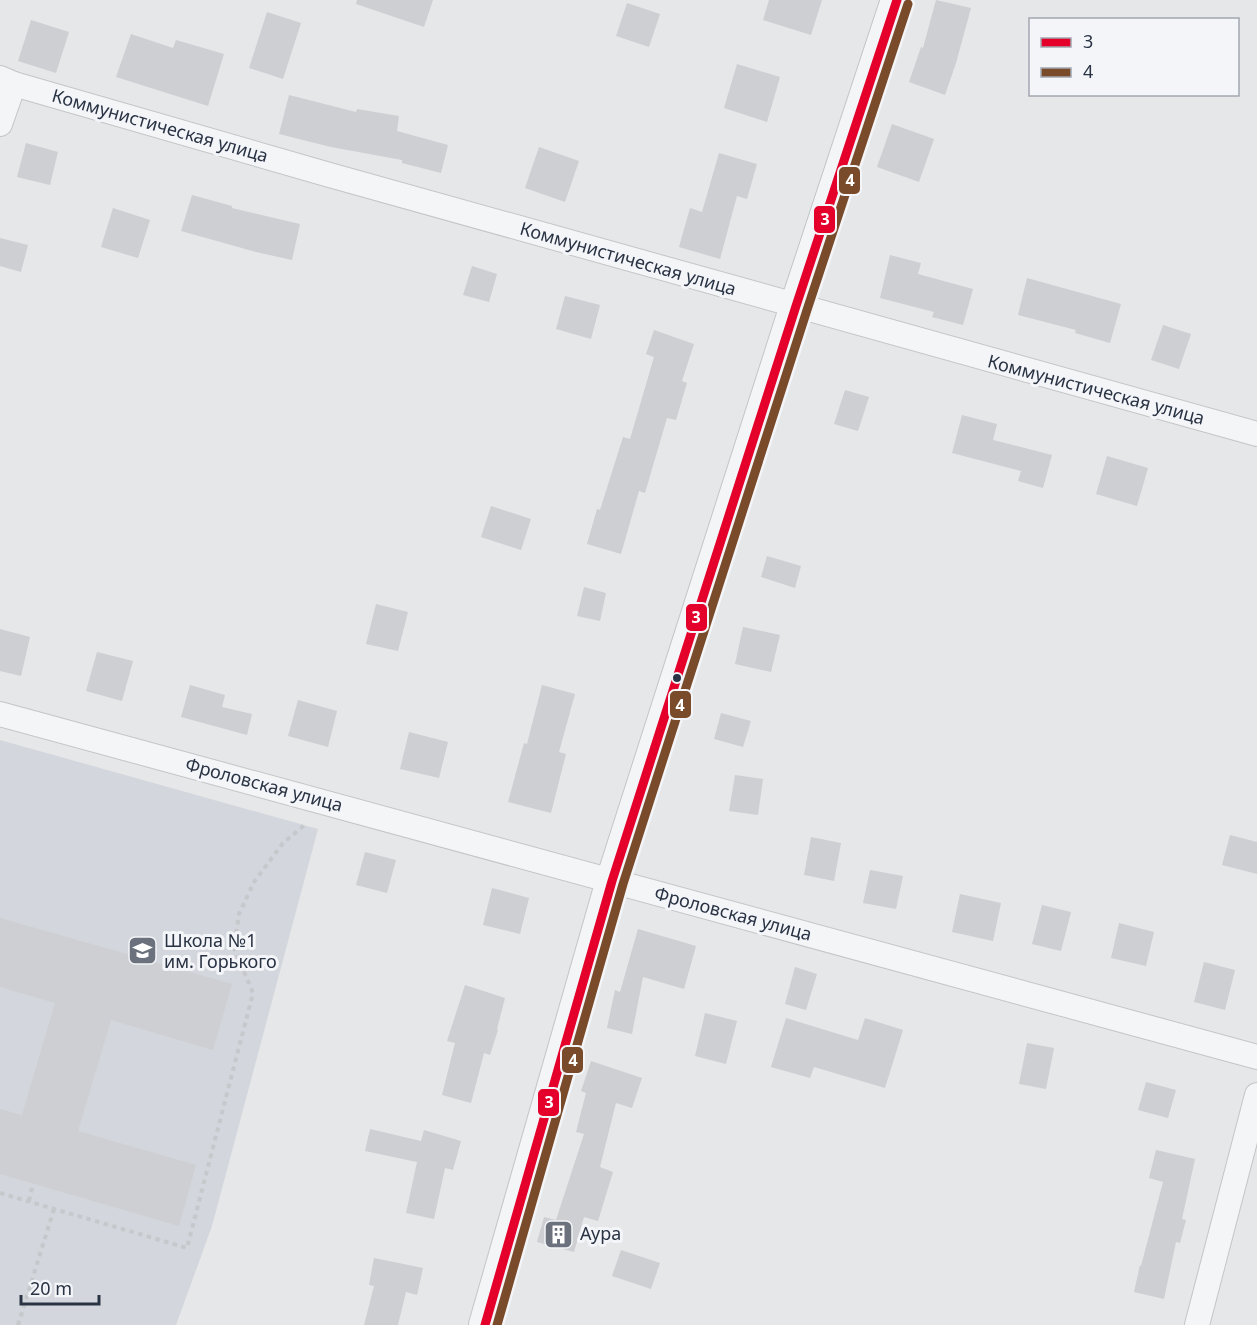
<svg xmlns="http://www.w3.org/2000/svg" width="1257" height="1325" viewBox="0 0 1257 1325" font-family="'Noto Sans',sans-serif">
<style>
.built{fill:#d3d6dc}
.building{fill:#cdcfd2}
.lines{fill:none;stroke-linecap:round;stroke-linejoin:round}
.minor-casing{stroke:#c3c5c7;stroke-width:26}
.tertiary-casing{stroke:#c3c5c7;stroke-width:34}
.path{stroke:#c6c8cc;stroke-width:4;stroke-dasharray:4.5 4.5;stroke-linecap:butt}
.minor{stroke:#f4f5f6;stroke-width:24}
.tertiary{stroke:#f4f5f6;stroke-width:32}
.bus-1-casing{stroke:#f3f5f8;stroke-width:14}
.bus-2-casing{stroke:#f3f5f8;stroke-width:14}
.bus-1{stroke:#e4002b;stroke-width:9}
.bus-2{stroke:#7a4b2a;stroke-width:9}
.bus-dot{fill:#2a3344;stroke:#f3f5f8;stroke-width:2}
.labels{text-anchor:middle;stroke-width:6;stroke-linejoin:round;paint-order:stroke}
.street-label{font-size:18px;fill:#2a3344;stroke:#f3f5f8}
.poi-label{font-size:18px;fill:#2a3344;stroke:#f3f5f8;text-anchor:start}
.line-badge{stroke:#f3f5f8;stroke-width:2}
.badge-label{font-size:16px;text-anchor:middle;font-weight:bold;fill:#fff}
</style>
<rect width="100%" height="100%" fill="#e5e7e9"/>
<!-- built -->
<polygon class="built" points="0,740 318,829 212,1226 176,1325 0,1325"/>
<!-- building -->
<g class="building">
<polygon points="357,0 433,0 424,27 356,4"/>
<polygon points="769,0 822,0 811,35 763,20"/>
<polygon points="936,0 971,8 956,63 945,95 909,82 921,47 923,48"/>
<polygon points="627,3 660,14 649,47 616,36"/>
<polygon points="267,12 301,23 283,79 249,68"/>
<polygon points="31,20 69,32 56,73 18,61"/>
<polygon points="131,34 173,48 176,40 224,54 208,106 116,77"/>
<polygon points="737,64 780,77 767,122 724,108"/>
<polygon points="289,95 356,112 357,109 399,116 397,131 448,145 441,173 402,163 402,160 331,147 279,134"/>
<polygon points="892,124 934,139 919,182 877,167"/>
<polygon points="26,143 58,152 50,185 17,177"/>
<polygon points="539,147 579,161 565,202 525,188"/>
<polygon points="719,153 757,164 747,199 737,196 720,259 679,247 690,208 702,212"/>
<polygon points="192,195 232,206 232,208 300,224 292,260 256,252 181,231"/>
<polygon points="113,208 150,220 138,258 101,247"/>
<polygon points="0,238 28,245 21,272 0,266"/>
<polygon points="890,255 921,263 918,274 973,289 963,325 932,317 934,312 880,298"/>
<polygon points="472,266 497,274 489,302 463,295"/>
<polygon points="1027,278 1121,304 1110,343 1075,333 1076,330 1018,315"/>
<polygon points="565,296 600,305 591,339 556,329"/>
<polygon points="1163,325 1191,334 1179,369 1151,360"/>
<polygon points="654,330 694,344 682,381 687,383 676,420 667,418 645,493 639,491 621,554 587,544 597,509 600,510 623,437 630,439 654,357 646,354"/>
<polygon points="845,390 869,397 858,431 834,424"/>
<polygon points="962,415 997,424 993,440 1052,455 1043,488 1018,481 1021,471 952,453"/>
<polygon points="1107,456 1148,468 1137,506 1096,494"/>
<polygon points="491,506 531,519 521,550 481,537"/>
<polygon points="767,556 801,566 795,588 761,577"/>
<polygon points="584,587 606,593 600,621 577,616"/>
<polygon points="376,604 408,612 398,651 366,644"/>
<polygon points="743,627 780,635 771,672 735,664"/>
<polygon points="0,629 30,637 21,676 0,671"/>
<polygon points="97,652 133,661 122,701 86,691"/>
<polygon points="190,685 225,695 222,707 252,714 247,735 181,717"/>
<polygon points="542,685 575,694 559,752 566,754 551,813 508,802 524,743 527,744"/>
<polygon points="298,700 337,711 328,747 288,736"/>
<polygon points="721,713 751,721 743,747 714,739"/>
<polygon points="409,732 448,742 439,778 400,769"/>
<polygon points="735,775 763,779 758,815 729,811"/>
<polygon points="1230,835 1257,842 1257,874 1222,865"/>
<polygon points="811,837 841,843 834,881 804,875"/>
<polygon points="365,852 396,860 387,893 356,885"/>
<polygon points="870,870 903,876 896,909 863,903"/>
<polygon points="492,888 529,898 520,934 483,925"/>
<polygon points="960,894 1001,903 993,941 952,932"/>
<polygon points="1042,905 1071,912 1061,951 1032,944"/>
<polygon points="0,918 232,984 213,1050 111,1020 78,1131 196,1165 179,1226 0,1174 0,1109 22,1115 55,1003 0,987"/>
<polygon points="1119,923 1154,932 1146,966 1111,958"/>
<polygon points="638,929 696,946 684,989 643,977 632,1034 607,1028 615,990 620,992"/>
<polygon points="1204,962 1235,970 1225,1010 1194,1002"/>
<polygon points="795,967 817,974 806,1010 785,1004"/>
<polygon points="465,985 505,998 497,1029 498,1030 490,1055 484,1053 471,1103 442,1095 455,1043 447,1041"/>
<polygon points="705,1013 737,1021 726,1064 695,1056"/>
<polygon points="786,1018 858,1040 865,1018 903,1030 885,1088 814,1067 810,1078 771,1067"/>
<polygon points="1027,1043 1054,1048 1046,1089 1019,1084"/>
<polygon points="591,1061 642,1078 632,1108 616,1103 600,1167 613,1172 598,1221 584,1217 574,1252 537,1242 544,1217 556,1220 584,1134 576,1132 586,1093 581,1091"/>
<polygon points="1146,1082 1176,1090 1168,1118 1138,1110"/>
<polygon points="370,1129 421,1141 424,1130 461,1141 453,1170 445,1168 434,1219 406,1213 417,1162 365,1151"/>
<polygon points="1156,1150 1195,1159 1182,1219 1186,1220 1180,1243 1176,1242 1164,1299 1134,1292 1140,1265 1141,1266 1163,1182 1149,1178"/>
<polygon points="621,1250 660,1263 651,1289 612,1276"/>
<polygon points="374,1258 423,1268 417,1295 406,1292 398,1325 364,1325 374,1286 369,1285"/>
</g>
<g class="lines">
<defs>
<g id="minor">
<polyline points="0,78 14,84 326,174 1257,434"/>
<polyline points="0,124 14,84"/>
<polyline points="0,714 1257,1057"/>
<polyline points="1197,1325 1257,1095"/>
</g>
<polyline id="tertiary" points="485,1325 612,881 796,306 897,0"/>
</defs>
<!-- minor casing -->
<use href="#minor" class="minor-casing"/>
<!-- tertiary casing -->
<use href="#tertiary" class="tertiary-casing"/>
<!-- path -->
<g class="path">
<polyline points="0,1193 187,1248 253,993 234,948 239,914 254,882 283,843 307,823"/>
<polyline points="29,1201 33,1184"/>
<polyline points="18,1325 54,1209"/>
</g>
<!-- minor -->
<use href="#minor" class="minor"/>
<!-- tertiary -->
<use href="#tertiary" class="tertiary"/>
<defs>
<polyline id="bus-1" points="485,1325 612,881 796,306 897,0"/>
<polyline id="bus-2" points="497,1325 623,884 807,310 908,4"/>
</defs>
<!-- bus-1 casing -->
<use href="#bus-1" class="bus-1-casing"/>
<!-- bus-2 casing -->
<use href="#bus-2" class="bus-2-casing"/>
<!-- bus-1 -->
<use href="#bus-1" class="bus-1"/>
<!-- bus-2 -->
<use href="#bus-2" class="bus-2"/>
</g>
<!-- icons -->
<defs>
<symbol id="school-square" viewBox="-11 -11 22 22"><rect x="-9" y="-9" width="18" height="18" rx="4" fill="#6b727e" stroke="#f3f5f8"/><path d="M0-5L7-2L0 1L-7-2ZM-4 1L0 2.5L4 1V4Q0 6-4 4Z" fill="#fff"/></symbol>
<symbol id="building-square" viewBox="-11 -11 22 22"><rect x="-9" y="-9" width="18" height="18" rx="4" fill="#6b727e" stroke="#f3f5f8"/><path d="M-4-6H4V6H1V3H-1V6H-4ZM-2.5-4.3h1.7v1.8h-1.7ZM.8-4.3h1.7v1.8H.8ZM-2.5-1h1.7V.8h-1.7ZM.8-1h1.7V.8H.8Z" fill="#fff"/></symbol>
</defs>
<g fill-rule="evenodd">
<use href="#school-square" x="126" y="934" width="33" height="33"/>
<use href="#building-square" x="542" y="1218" width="33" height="33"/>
</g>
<!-- markers -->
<circle class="bus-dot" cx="677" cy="678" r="5"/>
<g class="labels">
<!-- street labels -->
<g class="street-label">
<text transform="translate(160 126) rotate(16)" y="6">Коммунистическая улица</text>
<text transform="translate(628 259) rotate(16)" y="6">Коммунистическая улица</text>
<text transform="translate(1096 390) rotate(15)" y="6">Коммунистическая улица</text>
<text transform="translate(264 785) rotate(15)" y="6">Фроловская улица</text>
<text transform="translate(733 914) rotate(15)" y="6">Фроловская улица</text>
</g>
<!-- poi labels -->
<g class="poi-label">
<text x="164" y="947">Школа №1<tspan x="164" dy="21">им. Горького</tspan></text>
<text x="580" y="1240">Аура</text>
</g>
</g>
<g class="line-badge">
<rect x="838" y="166" width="23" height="29" rx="6" fill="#7a4b2a"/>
<rect x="813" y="205" width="23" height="29" rx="6" fill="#e4002b"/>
<rect x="685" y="603" width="23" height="29" rx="6" fill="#e4002b"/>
<rect x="669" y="690" width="23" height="29" rx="6" fill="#7a4b2a"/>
<rect x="561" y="1046" width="23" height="28" rx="6" fill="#7a4b2a"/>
<rect x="537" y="1088" width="23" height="29" rx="6" fill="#e4002b"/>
</g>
<g class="badge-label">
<text x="850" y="186">4</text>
<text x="825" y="225">3</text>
<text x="696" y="623">3</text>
<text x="680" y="711">4</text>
<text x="573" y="1066">4</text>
<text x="549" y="1108">3</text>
</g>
<!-- legend -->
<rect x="1029" y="18" width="210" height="78" fill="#f3f5f8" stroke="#a3a7b0" stroke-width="1.5"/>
<rect x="1041" y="38" width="30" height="9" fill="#e4002b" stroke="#a3a7b0" stroke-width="1.5"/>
<text x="1083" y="48" font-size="18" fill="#2a3344">3</text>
<rect x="1041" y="68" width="30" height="9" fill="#7a4b2a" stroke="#a3a7b0" stroke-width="1.5"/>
<text x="1083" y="78" font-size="18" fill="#2a3344">4</text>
<!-- scale -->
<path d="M21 1295v9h78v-9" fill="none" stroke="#2a3344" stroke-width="3"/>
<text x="30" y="1295" font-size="18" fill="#2a3344" stroke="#f3f5f8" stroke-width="4.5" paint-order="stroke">20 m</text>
</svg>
